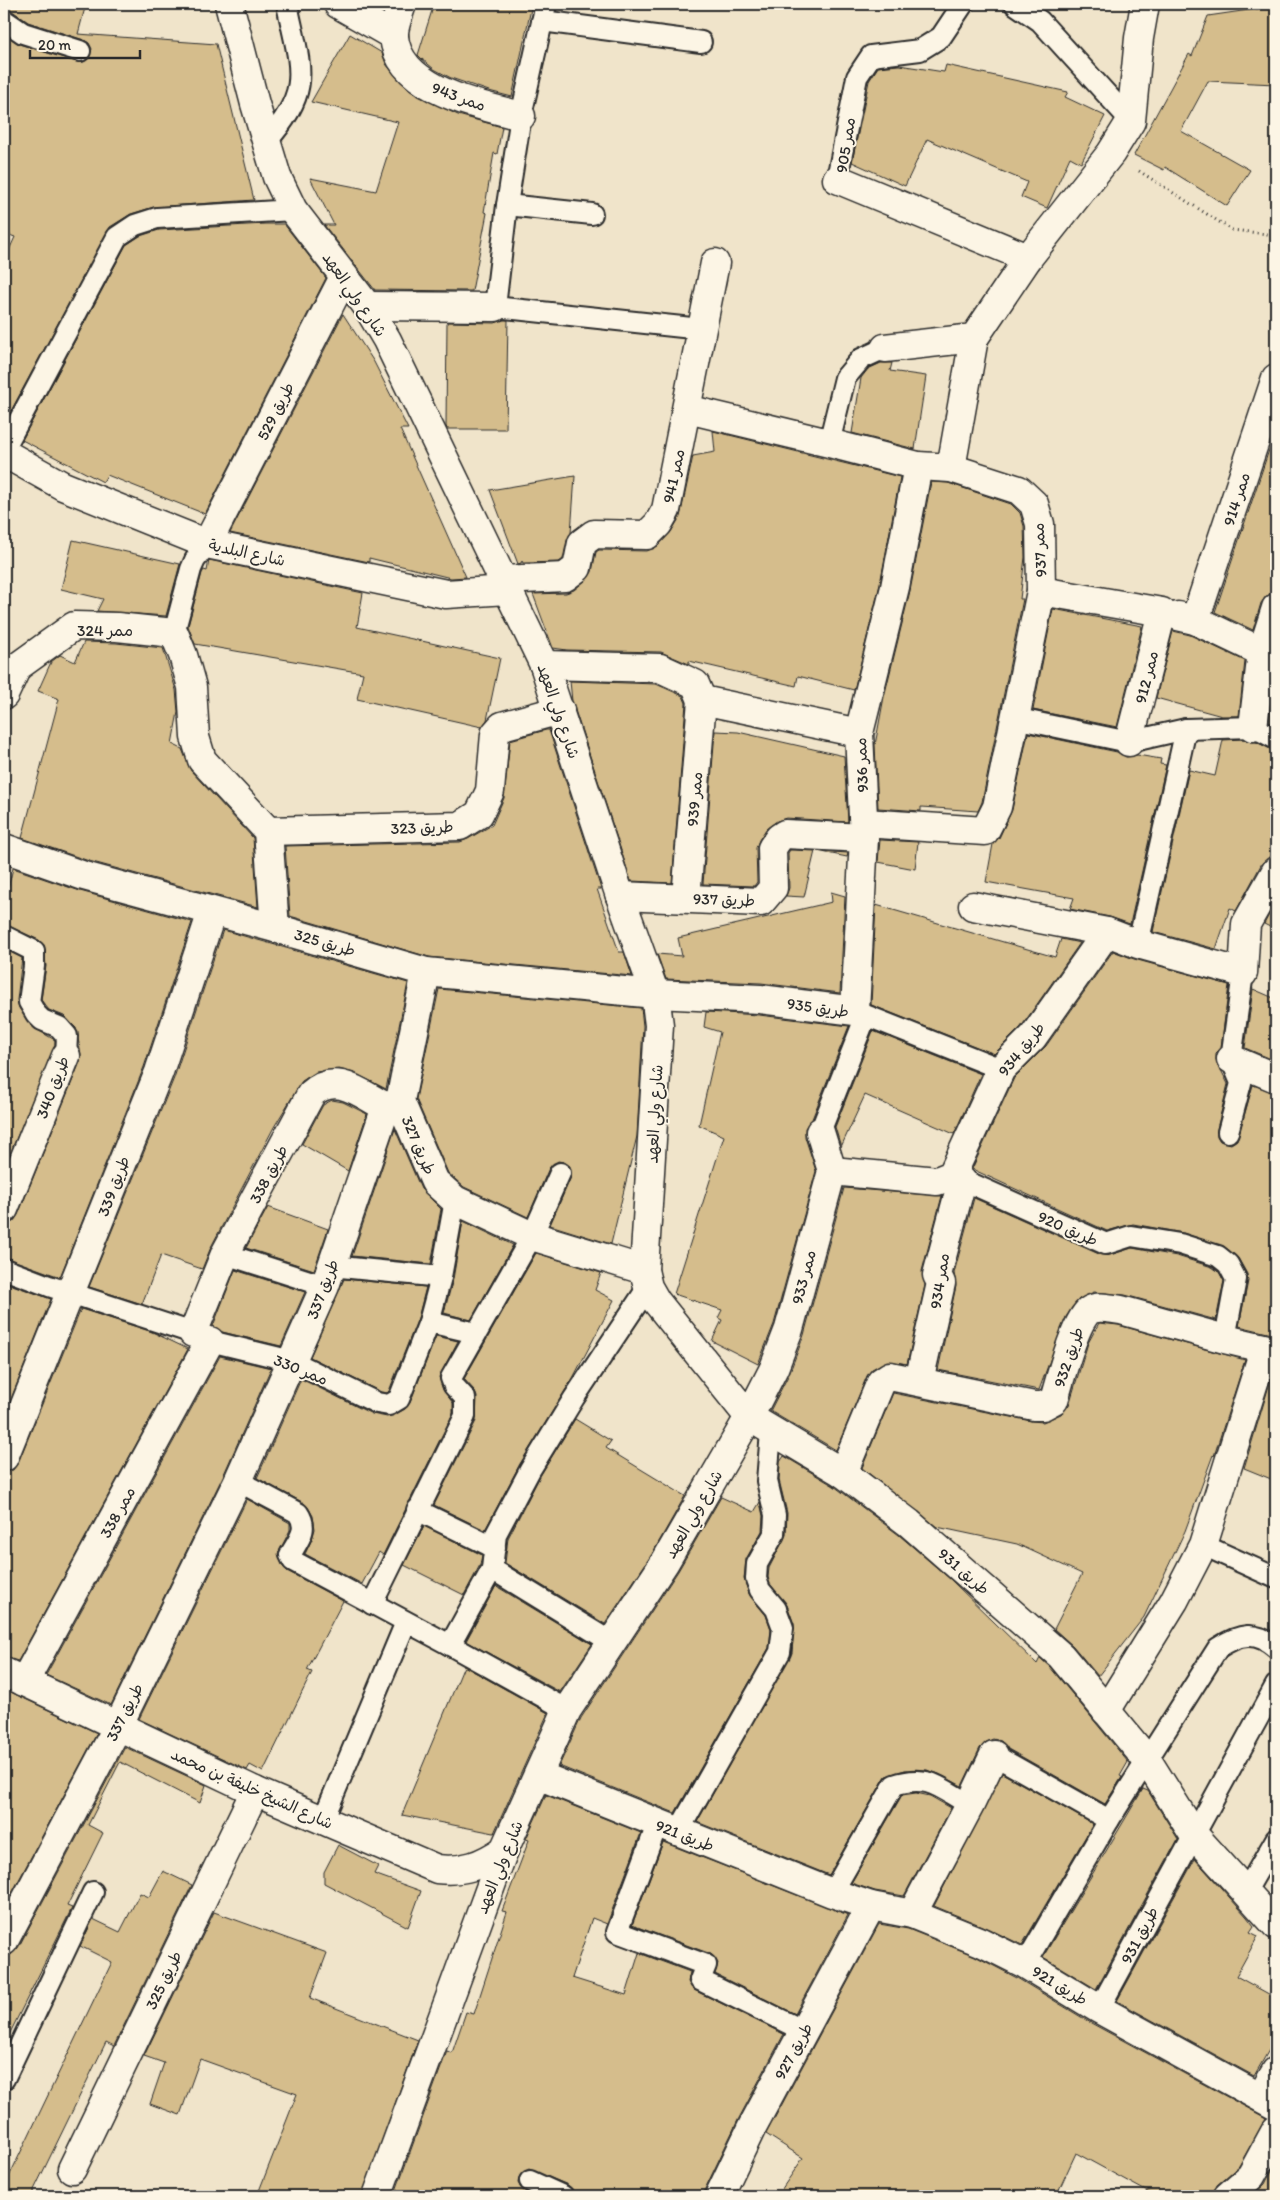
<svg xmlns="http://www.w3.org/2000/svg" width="1280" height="2200" viewBox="0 0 1280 2200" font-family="Itim,'Playpen Sans Arabic',sans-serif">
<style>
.building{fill:#d5bd8c;stroke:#2b2b2b}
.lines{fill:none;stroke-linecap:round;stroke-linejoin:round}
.lane-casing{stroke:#2b2b2b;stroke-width:24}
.street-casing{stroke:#2b2b2b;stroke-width:31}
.path{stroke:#2b2b2b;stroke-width:3;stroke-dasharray:1 4;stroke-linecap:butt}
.lane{stroke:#fcf5e5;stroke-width:20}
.street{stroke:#fcf5e5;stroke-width:28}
.labels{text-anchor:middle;stroke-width:4;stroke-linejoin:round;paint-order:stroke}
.street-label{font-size:16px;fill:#2b2b2b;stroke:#fcf5e5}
</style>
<rect width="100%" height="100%" fill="#f0e4ca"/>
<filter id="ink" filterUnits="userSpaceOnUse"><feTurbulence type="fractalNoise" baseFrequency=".02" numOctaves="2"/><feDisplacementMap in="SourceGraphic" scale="10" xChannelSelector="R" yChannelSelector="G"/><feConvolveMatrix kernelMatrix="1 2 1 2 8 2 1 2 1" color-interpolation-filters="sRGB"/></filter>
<g filter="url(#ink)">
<!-- building -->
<g class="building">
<polygon points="4,4 86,4 78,34 216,44 254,200 154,207 131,214 110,227 4,424 4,261 15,237 4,233 4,34 19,44 77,62 83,62 88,59 92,49 89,43 84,40 28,22 11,10 4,8"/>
<polygon points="434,4 532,4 512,97 489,91 451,78 434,69 422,59 418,55"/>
<polygon points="1276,6 1276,84 1208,81 1181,131 1250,170 1227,206 1165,167 1164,170 1134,155 1189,54 1192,56 1208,16"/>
<polygon points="350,34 382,53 386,64 398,79 418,96 458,115 502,127 497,154 494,153 484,212 487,213 472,291 375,290 324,225 334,225 310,178 376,191 398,122 311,102"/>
<polygon points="899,65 944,72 946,65 1068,92 1065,97 1105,116 1081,163 1070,157 1047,208 1021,197 1027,182 927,139 905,186 852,162 869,81 878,67"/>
<polygon points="265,224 284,224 326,278 205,514 107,475 103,482 22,440 126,245 140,236 159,230"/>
<polygon points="343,314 374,362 408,429 400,429 466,577 451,578 369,558 369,562 230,533"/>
<polygon points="504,320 508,320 506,429 447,429 446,426 447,322 495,323"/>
<polygon points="881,363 892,363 890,371 926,376 915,449 852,433 861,378 868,369"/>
<polygon points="1276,429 1276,593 1266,596 1261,603 1253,630 1215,612"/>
<polygon points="713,431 900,477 880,584 854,690 798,676 796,686 689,661 689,664 661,652 567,650 553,648 533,594 566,593 574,590 586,580 592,572 596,552 599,550 647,551 658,546 671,532 680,517 693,456 715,452"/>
<polygon points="575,476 571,533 567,540 563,559 559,562 523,563 522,561 521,563 518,564 490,490"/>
<polygon points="931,482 948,483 1011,504 1020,513 1024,526 1025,557 1020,599 1023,599 982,802 978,811 921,807 921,811 878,808 875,745 884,697 910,591"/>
<polygon points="73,540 180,564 166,616 97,611 103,599 61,589"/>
<polygon points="209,560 363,593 357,627 500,658 487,720 482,727 357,699 363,673 195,644 188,626 202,573 204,570 207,571"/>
<polygon points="1053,609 1142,626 1117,727 1033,710"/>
<polygon points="1173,631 1190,635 1245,661 1239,716 1222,716 1156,698"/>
<polygon points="84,642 116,643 163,648 176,690 178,712 172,744 182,749 191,771 253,838 258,907 89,861 22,838 59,699 38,691 51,662 60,655 75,662"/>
<polygon points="1276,664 1276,726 1269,722"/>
<polygon points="570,681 656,684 683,696 686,703 672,883 631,881 572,701"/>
<polygon points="546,730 549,730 601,889 597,889 619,952 624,952 632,976 429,957 290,916 285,846 460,842 468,839 492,825 504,798 510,740"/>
<polygon points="715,731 738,732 844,756 848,822 786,818 777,821 766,829 759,840 756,848 757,882 754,886 703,884"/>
<polygon points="1028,733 1117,752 1126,757 1137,755 1161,759 1160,764 1166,765 1130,924 1110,917 1070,909 1074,898 986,882 993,844 999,838 1012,810"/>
<polygon points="1243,739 1251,742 1256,742 1276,751 1276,855 1269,857 1262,863 1236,911 1230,908 1216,949 1153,932 1189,770 1215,776 1223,740"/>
<polygon points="880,840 918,842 915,869 878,862"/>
<polygon points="790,850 815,851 804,897 786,896 789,888 788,853"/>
<polygon points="817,851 848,853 847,857"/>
<polygon points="13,868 80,891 192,922 144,1067 60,1277 4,1257 4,1230 6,1224 13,1222 18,1215 80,1062 81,1054 76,1028 64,1016 49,1010 41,1000 46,966 44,945 39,940 4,924 4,904"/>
<polygon points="831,892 845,896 840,993 761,983 666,979 657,954 682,956 678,938 832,902"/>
<polygon points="1276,902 1276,930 1264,924"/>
<polygon points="876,905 1055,957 1061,939 1080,943 1021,1027 994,1054 871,1005"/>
<polygon points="223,930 408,983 386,1089 355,1073 339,1069 316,1072 302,1081 274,1127 211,1247 202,1269 161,1255 142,1304 89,1287 174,1078"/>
<polygon points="4,949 22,958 17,1000 19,1008 34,1028 55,1040 55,1046 4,1168"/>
<polygon points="1113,951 1134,959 1229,985 1221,1048 1216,1053 1216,1060 1228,1084 1217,1129 1217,1136 1220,1141 1231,1144 1237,1140 1253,1085 1276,1093 1276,1335 1239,1326 1248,1281 1247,1274 1238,1258 1225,1247 1183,1233 1133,1224 1107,1231 972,1169 1014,1078 1046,1046"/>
<polygon points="439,989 641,1008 643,1026 637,1136 611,1244 550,1225 571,1177 570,1166 564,1162 558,1161 549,1168 528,1217 464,1187 448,1173 416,1099"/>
<polygon points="1253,989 1276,999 1276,1061 1245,1048"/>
<polygon points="706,1012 759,1015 849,1026 812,1119 805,1128 805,1137 816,1171 774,1324 758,1364 712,1341 722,1320 718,1318 722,1310 674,1294 724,1136 699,1125 720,1032 704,1027"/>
<polygon points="873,1031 981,1074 954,1134 865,1095 841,1147 835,1127"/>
<polygon points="332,1100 343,1102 367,1114 348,1171 302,1144 323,1105"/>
<polygon points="395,1129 421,1189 441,1209 431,1264 352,1256"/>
<polygon points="844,1188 942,1196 922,1271 925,1285 907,1364 887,1361 872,1369 867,1376 836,1450 770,1411 789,1374 804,1335"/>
<polygon points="974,1198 1101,1255 1110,1255 1132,1248 1177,1256 1212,1267 1219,1272 1224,1281 1216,1320 1125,1295 1094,1292 1079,1299 1066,1317 1039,1390 938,1370 956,1286 954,1273"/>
<polygon points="268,1207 328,1229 314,1270 246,1248"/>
<polygon points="463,1221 513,1245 471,1320 444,1313 453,1279"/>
<polygon points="536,1253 601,1273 595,1290 614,1300 573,1378 520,1464 485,1530 434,1505 476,1421 477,1397 474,1390 464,1379"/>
<polygon points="235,1270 305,1292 281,1346 222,1332 213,1326"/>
<polygon points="344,1279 426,1287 418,1318 389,1391 387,1393 381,1392 310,1357"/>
<polygon points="4,1282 51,1299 4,1416"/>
<polygon points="81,1309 150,1331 188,1349 18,1661 4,1657 4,1472 13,1470 18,1463"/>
<polygon points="1099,1323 1118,1325 1245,1360 1214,1456 1213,1455 1185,1531 1144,1617 1098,1676 1073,1646 1054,1629 1082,1574 1017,1544 937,1527 862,1468 893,1393 1031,1421 1043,1422 1061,1414 1069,1405 1088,1343"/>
<polygon points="436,1336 458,1341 439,1377 443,1390 453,1403 453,1413 383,1555 379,1552 362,1584 305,1554 312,1539 315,1529 313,1516 308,1507 304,1503 257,1478 301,1379 372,1414 387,1417 394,1415 405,1409 410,1403"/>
<polygon points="220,1356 271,1368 224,1474 111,1705 46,1675"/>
<polygon points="1275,1366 1276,1366 1276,1481 1244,1468"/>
<polygon points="575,1419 611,1441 606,1448 685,1496 652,1554 605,1624 505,1563 508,1538 540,1476"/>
<polygon points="784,1456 834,1486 899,1535 950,1579 1037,1664 1040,1658 1050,1667 1128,1762 1120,1776 1122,1777 1105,1804 1008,1749 1001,1741 993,1739 986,1742 980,1748 962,1786 939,1774 927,1770 905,1770 886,1776 829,1875 697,1822 792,1653 794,1624 787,1605 770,1584 768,1577 769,1568 786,1535 787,1513 779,1480 780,1462"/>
<polygon points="721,1497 754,1512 760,1502 763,1516 762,1531 746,1559 744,1579 749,1594 766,1615 771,1629 769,1648 675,1813 559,1766 581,1718 678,1571"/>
<polygon points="247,1499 290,1523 290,1530 278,1554 283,1567 287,1571 343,1601 307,1670 312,1672 263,1772 250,1765 247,1770 139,1719"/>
<polygon points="424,1526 482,1555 480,1565 464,1595 404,1565"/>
<polygon points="496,1586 592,1644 560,1692 466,1641"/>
<polygon points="464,1666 548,1713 494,1833 402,1815"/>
<polygon points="4,1689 97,1733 4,1908"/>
<polygon points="125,1747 206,1785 200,1803 120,1762 88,1825 103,1833 67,1906 72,1908 4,2045 4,1956 12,1954 18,1948"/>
<polygon points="1002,1773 1093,1824 1022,1945 987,1928 934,1906"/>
<polygon points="1143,1789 1148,1791 1178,1839 1096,1989 1043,1957"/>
<polygon points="916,1793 930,1796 951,1808 904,1896 875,1891 851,1883 902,1795"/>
<polygon points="546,1795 641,1833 607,1924 592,1918 572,1978 626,1995 639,1953 690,1972 688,1982 694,1990 784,2034 738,2120 705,2189 704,2196 575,2196 573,2190 568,2185 529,2169 523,2172 519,2177 518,2183 521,2188 535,2196 394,2196 447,2051 452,2053 466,2012 474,2014 507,1912 502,1911 529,1840 526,1839"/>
<polygon points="663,1842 848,1915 795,2014 715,1974 718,1963 711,1954 632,1925"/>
<polygon points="338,1845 378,1866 374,1874 421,1891 408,1927 324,1883 324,1872"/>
<polygon points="1195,1859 1247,1917 1254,1926 1250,1932 1258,1936 1236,1976 1276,1998 1276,2038 1254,2076 1117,2001"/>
<polygon points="163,1871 192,1885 114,2046 106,2042 31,2196 4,2196 4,2187 112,1962 80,1946 93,1919 120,1932 140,1893 149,1897"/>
<polygon points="214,1912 327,1953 310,1998 418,2040 362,2196 257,2196 297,2094 200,2059 180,2115 150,2104 164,2063 144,2056"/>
<polygon points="879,1924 908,1929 975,1956 1017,1978 1091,2023 1266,2118 1239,2166 1217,2185 1213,2196 1155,2196 1076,2153 1056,2196 777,2196 803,2158 766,2134"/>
<polygon points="1276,2162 1276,2196 1252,2196 1265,2184"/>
</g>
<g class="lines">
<defs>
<g id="lane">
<polyline points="546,4 521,116 507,205 495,307 701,329"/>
<polyline points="1015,4 1040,21 1131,121"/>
<polyline points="4,20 23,33 80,51"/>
<polyline points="542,21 701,42"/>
<path d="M266 142C314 89 300 68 287 4"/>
<polyline points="837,179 857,77 871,56 920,50 941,37 963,4"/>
<polyline points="507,205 592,214"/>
<polyline points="829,443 845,378 861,359 885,348"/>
<polyline points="4,449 117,237 135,225 157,218 293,210"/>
<polyline points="174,633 191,569 195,560 207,544"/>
<polyline points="1014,718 1129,742 1186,729 1253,727 1276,739"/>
<polyline points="4,936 34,951 34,966 29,1002 36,1014 42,1020 59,1027 67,1036 66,1056"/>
<polyline points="1138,944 1186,729"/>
<polyline points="855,1011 1001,1069"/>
<polyline points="820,1132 866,1016"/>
<polyline points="1228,1132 1241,1083 1231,1059 1243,973"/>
<polyline points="952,1175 1106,1244 1131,1236 1180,1244 1218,1256 1228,1264 1236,1279 1225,1339"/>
<polyline points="225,1254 325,1286"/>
<polyline points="331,1266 441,1277"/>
<polyline points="4,1269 49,1286 193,1333 210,1341 292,1361 377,1403 389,1405 399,1399 429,1322 441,1277 455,1200"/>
<polyline points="429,1322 476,1333"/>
<path d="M238 1481 298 1513C309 1529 299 1539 290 1555L293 1561 450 1645 492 1569 496 1534 530 1470 574 1398 648 1287"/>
<polyline points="417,1510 495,1548"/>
<polyline points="1203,1545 1276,1578"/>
<polyline points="492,1569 611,1642"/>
<polyline points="372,1604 465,1416 465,1398 454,1386 451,1378 532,1236 560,1173"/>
<polyline points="450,1645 567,1710"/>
<polyline points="994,1755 1109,1820"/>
<polyline points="323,1820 406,1622"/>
<polyline points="657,1825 617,1932 706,1965 700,1980 804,2031"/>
<polyline points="678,1832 780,1652 783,1628 776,1609 760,1590 756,1579 757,1564 774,1534 775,1515 767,1481 771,1432"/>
<polyline points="1246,1891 1276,1839"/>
<path d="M832 1893 894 1785C929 1773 941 1789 970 1805"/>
<path d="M1025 1964 1109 1820 1218 1648C1239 1634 1256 1630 1276 1648"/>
<polyline points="1099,2009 1276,1685"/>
<polyline points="4,2079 93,1892"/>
<polyline points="530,2181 563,2196"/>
</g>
<g id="street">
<polyline points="229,4 255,104 277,177 293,210 367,306 387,340 544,665 620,896 655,994 659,1025 644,1270 648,1287 656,1301 749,1417 843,1473 909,1523 1061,1656 1147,1760 1194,1835 1276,1925"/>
<polyline points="338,4 394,36"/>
<path d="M402 4C399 14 393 27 394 37 399 90 480 105 521 116"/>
<polyline points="837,179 1028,258"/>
<polyline points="367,306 495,307"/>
<polyline points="885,348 974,338 1028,258 1111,153 1131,121 1139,38 1145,4"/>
<polyline points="687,409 829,443 918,466 951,468 1019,490 1034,504 1040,524 1041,591 997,807 985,831 864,823"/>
<polyline points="4,453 63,486 207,544 446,594 507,590"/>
<polyline points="951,468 974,338"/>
<polyline points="207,544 344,277"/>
<polyline points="502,580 565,577 577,568 582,543 594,534 647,535 658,524 666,510 715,263"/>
<polyline points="1041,591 1162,612 1129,742"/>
<polyline points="1178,616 1195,620 1262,652 1253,727"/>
<polyline points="1195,620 1276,378"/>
<polyline points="1262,652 1276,608"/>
<polyline points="544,665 660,668 695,684 702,700 859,733"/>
<polyline points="4,695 17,667 74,626 117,627 174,633 183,655 192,687 195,737 202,760 268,831 275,928"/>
<polyline points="268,831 460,826 479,814 490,791 495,734 502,726 560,710"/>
<polyline points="4,848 84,876 275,928 426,972 655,994 760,999 855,1011 864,838 859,733 895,587 918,466"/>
<polyline points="620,896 761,902 773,888 772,848 779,838 785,834 864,838"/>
<polyline points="686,898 702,700"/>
<polyline points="973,906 1107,932 1138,944 1243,973 1246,924 1276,871"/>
<polyline points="426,972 400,1101 435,1182 455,1200 532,1236 644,1270"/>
<polyline points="1231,1059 1276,1078"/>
<polyline points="832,1171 937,1181 952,1175 1001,1069 1033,1037 1107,932"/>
<polyline points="4,1209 66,1056"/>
<path d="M193 1333 225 1254 311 1094C336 1071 361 1094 386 1107"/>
<polyline points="919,1381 941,1283 937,1275 962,1181"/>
<polyline points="4,1457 159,1072 212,912"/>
<path d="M843 1473 881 1382 890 1376 1034 1406H1043L1054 1400C1059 1383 1076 1317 1090 1310 1099 1305 1111 1309 1121 1310L1225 1339 1276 1351"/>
<path d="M4 1672 255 1791 437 1869C464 1872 482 1865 504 1850"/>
<polyline points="24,1682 210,1341"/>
<polyline points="1106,1711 1174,1601 1203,1545 1264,1350"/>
<polyline points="538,1775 832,1893 871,1906 912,1914 981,1942 1025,1964 1099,2009 1276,2106"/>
<polyline points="912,1914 970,1805 994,1755"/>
<polyline points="4,1941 118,1726 238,1481 325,1286 386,1107 400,1101"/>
<polyline points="1261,2097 1276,2071"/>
<polyline points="72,2169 255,1791"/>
<polyline points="377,2196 504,1850 567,1710 665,1562 749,1417 774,1368 789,1329 832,1171 820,1132"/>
<polyline points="719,2196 752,2127 871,1906"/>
<polyline points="1228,2196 1251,2176 1276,2130"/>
</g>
</defs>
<!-- lane casing -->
<use href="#lane" class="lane-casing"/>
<!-- street casing -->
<use href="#street" class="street-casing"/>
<!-- path -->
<polyline class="path" points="1139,171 1232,230 1276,235"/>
<!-- lane -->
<use href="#lane" class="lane"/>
<!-- street -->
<use href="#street" class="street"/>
</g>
</g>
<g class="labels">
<!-- street labels -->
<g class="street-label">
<text transform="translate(459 96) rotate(20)" y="6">ممر 943</text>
<text transform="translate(845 145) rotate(-81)" y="6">ممر 905</text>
<text transform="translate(355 294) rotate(55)" y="6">شارع ولي العهد</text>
<text transform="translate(275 411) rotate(-63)" y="6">طريق 529</text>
<text transform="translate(673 476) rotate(-78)" y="6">ممر 941</text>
<text transform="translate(1236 499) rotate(-72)" y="6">ممر 914</text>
<text transform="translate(1039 550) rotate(-93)" y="6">ممر 937</text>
<text transform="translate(247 552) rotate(12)" y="6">شارع البلدية</text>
<text x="105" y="636">ممر 324</text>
<text transform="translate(1146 677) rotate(-76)" y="6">ممر 912</text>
<text transform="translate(559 711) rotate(71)" y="6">شارع ولي العهد</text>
<text transform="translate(861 765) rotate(-92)" y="6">ممر 936</text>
<text transform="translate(694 799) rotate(-85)" y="6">ممر 939</text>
<text transform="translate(422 827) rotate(-2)" y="6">طريق 323</text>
<text transform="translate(724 899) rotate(2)" y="6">طريق 937</text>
<text transform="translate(325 942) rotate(16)" y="6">طريق 325</text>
<text transform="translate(818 1007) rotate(8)" y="6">طريق 935</text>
<text transform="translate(1021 1049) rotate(-51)" y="6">طريق 934</text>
<text transform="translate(52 1087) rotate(-69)" y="6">طريق 340</text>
<text transform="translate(654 1114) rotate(-87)" y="6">شارع ولي العهد</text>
<text transform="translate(419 1145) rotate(67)" y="6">طريق 327</text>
<text transform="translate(268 1174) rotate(-62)" y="6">طريق 338</text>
<text transform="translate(113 1186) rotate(-69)" y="6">طريق 339</text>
<text transform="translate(1068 1228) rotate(24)" y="6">طريق 920</text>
<text transform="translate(803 1277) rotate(-75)" y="6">ممر 933</text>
<text transform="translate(939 1281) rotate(-81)" y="6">ممر 934</text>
<text transform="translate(322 1289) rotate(-69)" y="6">طريق 337</text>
<text transform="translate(1068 1357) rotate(-71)" y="6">طريق 932</text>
<text transform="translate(301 1369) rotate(22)" y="6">ممر 330</text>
<text transform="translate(117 1512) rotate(-61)" y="6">ممر 338</text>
<text transform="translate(693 1514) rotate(-60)" y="6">شارع ولي العهد</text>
<text transform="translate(964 1571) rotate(41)" y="6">طريق 931</text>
<text transform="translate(124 1712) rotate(-63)" y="6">طريق 337</text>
<text transform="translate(252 1788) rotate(24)" y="6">شارع الشيخ خليفة بن محمد</text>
<text transform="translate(685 1835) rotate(21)" y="6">طريق 921</text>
<text transform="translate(499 1867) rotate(-68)" y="6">شارع ولي العهد</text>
<text transform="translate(1139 1935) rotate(-62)" y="6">طريق 931</text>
<text transform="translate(163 1980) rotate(-64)" y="6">طريق 325</text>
<text transform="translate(1060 1985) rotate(31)" y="6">طريق 921</text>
<text transform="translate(793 2051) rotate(-61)" y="6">طريق 927</text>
</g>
</g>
<!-- margin -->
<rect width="1280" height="2200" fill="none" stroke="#fcf5e5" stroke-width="20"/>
<rect x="10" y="10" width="1260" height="2180" fill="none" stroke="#2b2b2b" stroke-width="2" filter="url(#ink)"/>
<!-- scale -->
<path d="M30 50v8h110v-8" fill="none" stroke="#2b2b2b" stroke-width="2.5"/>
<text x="38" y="50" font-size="15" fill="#2b2b2b" stroke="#fcf5e5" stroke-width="4" paint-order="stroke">20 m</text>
</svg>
